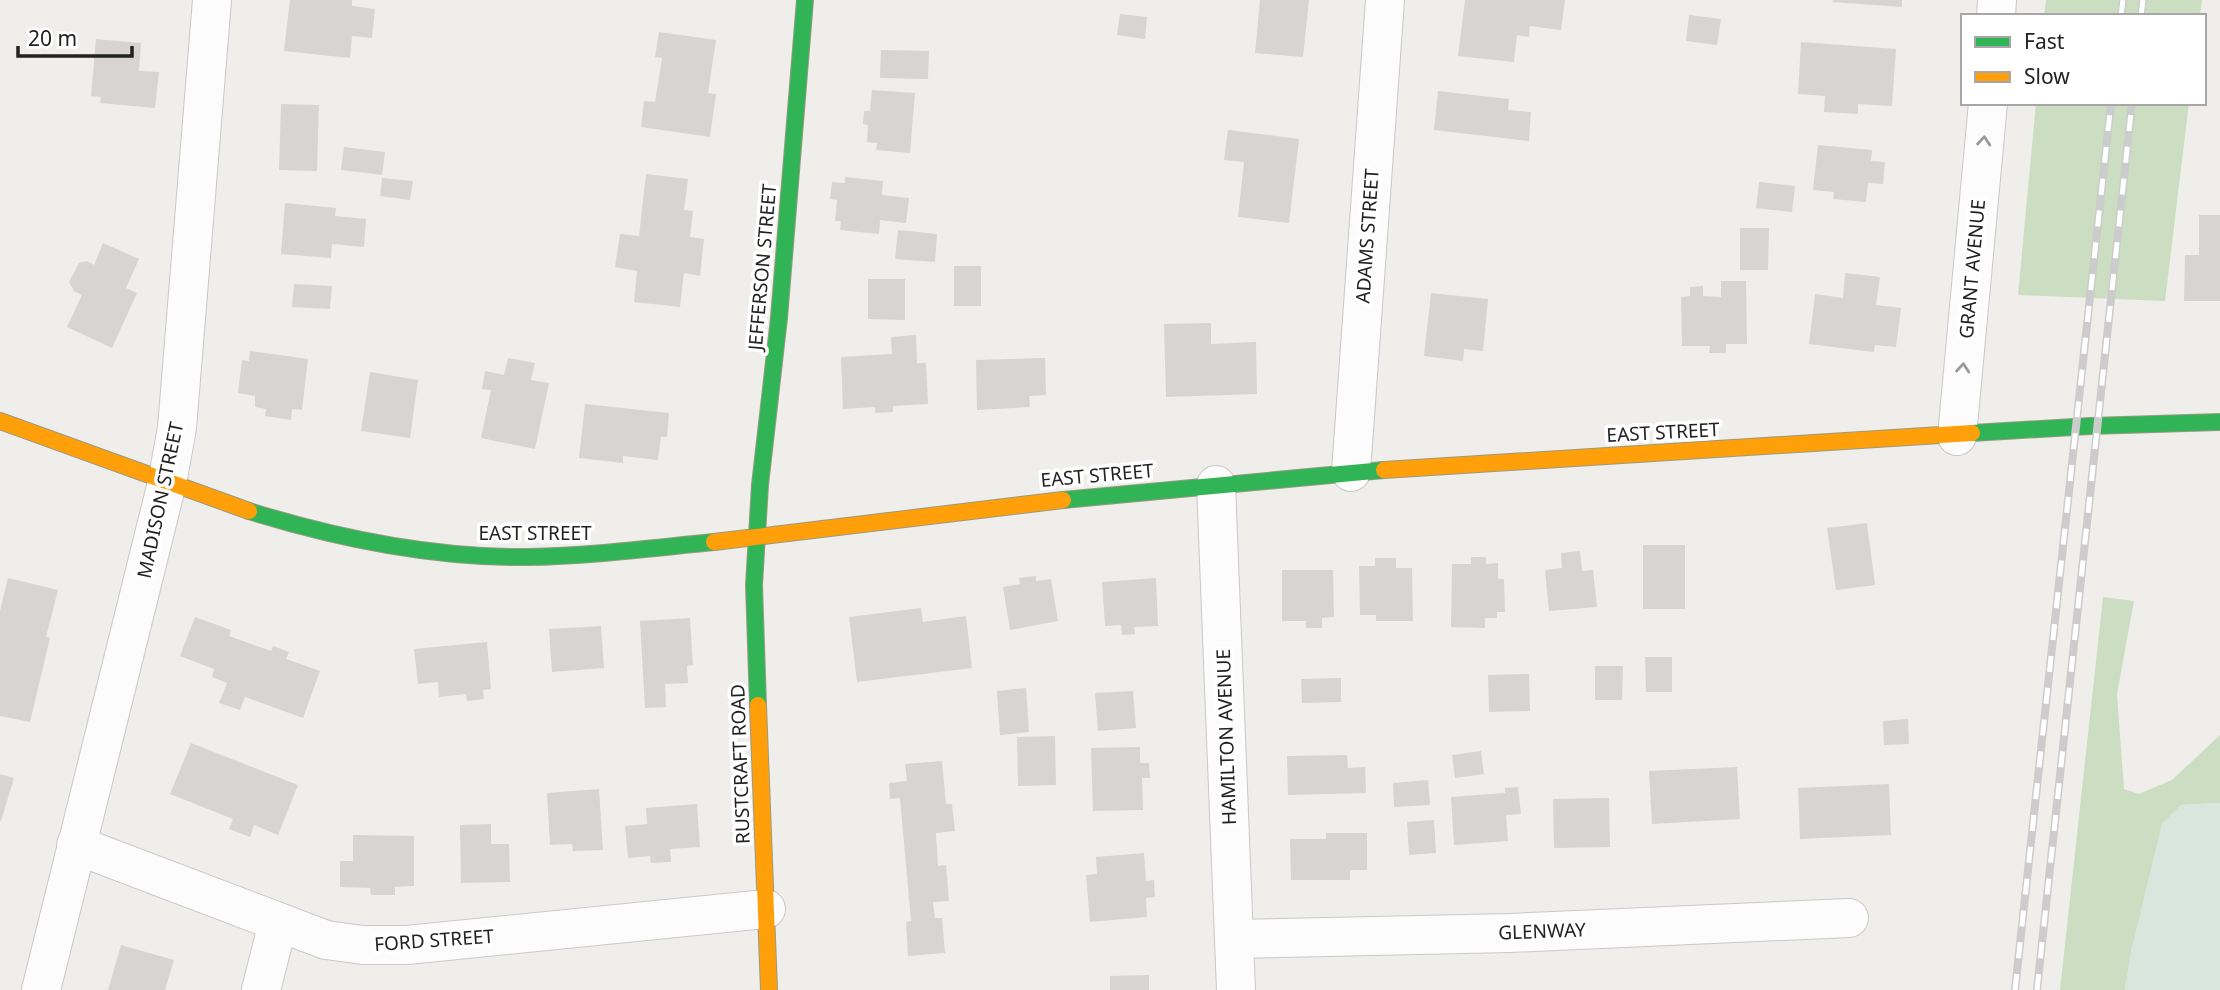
<svg xmlns="http://www.w3.org/2000/svg" width="2220" height="990" viewBox="0 0 2220 990" font-family="'Noto Sans',sans-serif">
<style>
.forest{fill:#cbdec1}
.wetland{fill:#d9e6de}
.building{fill:#d7d4d2}
.lines{fill:none;stroke-linecap:round;stroke-linejoin:round}
.street-casing{stroke:#c9c8c7;stroke-width:40}
.fast-casing{stroke:#999a82;stroke-width:18}
.slow-casing{stroke:#999a82;stroke-width:18}
.street{stroke:#fdfcfc;stroke-width:38}
.fast{stroke:#30b455;stroke-width:16}
.slow{stroke:#ff9f0a;stroke-width:16}
.rail-casing{stroke:#ccc;stroke-width:8}
.rail{stroke:#fff;stroke-width:5;stroke-dasharray:16;stroke-linecap:butt}
.oneway{stroke:#9a9a9a}
.labels{text-anchor:middle;stroke-width:7;stroke-linejoin:round;paint-order:stroke}
.street-label{font-size:19px;fill:#222;stroke:#fff}
</style>
<rect width="100%" height="100%" fill="#f0eeeb"/>
<!-- forest -->
<g class="forest">
<polygon points="2046,0 2202,0 2200,16 2044,16"/>
<polygon points="2036,103 2189,103 2165,301 2018,295"/>
<polygon points="2103,597 2134,601 2117,694 2124,789 2139,794 2172,780 2220,735 2220,803 2181,805 2132,947 2125,990 2060,990"/>
</g>
<!-- wetland -->
<polygon class="wetland" points="2220,803 2220,990 2125,990 2132,947 2162,824 2181,805"/>
<!-- building -->
<g class="building">
<polygon points="290,0 352,0 352,6 375,9 372,38 352,36 350,58 284,51"/>
<polygon points="1260,0 1309,0 1303,57 1255,53"/>
<polygon points="1465,0 1565,0 1561,30 1530,26 1529,37 1517,35 1514,62 1458,56"/>
<polygon points="1833,0 1902,0 1902,7 1832,2"/>
<polygon points="1120,14 1147,17 1145,39 1117,35"/>
<polygon points="1689,15 1721,19 1717,45 1686,41"/>
<polygon points="659,32 716,40 708,93 716,94 710,137 641,127 644,101 655,102 662,58 655,57"/>
<polygon points="96,39 141,43 139,71 159,72 155,108 100,103 101,97 91,96"/>
<polygon points="1801,42 1896,49 1892,106 1858,104 1858,114 1824,112 1825,96 1798,94"/>
<polygon points="881,50 929,51 928,79 880,78"/>
<polygon points="872,90 915,93 910,153 876,150 877,143 867,142 868,125 863,124 864,111 870,111"/>
<polygon points="1438,91 1509,99 1508,110 1531,112 1529,141 1434,130"/>
<polygon points="281,104 319,105 317,171 279,170"/>
<polygon points="1228,130 1299,139 1289,223 1238,217 1244,162 1224,160"/>
<polygon points="1818,145 1872,150 1871,161 1885,162 1883,184 1868,183 1866,202 1833,199 1834,192 1813,190"/>
<polygon points="344,147 385,152 382,175 341,170"/>
<polygon points="646,174 688,179 684,210 693,211 690,237 704,239 700,276 684,273 680,307 634,302 637,271 615,267 620,234 639,236"/>
<polygon points="845,177 883,181 882,195 909,198 906,223 880,220 879,234 840,230 841,221 835,221 837,200 830,199 832,182 845,183"/>
<polygon points="382,178 413,181 410,200 380,196"/>
<polygon points="1759,182 1795,186 1792,212 1756,208"/>
<polygon points="285,203 336,208 335,216 366,219 364,247 332,244 331,258 281,254"/>
<polygon points="2199,215 2220,215 2220,301 2184,301 2185,255 2199,255"/>
<polygon points="1740,228 1769,228 1768,270 1740,270"/>
<polygon points="898,230 937,234 935,262 895,259"/>
<polygon points="103,243 139,259 126,288 137,293 112,348 67,327 82,295 74,291 69,282 79,263 87,261 94,265"/>
<rect x="954" y="266" width="27" height="40"/>
<polygon points="1845,273 1880,277 1876,305 1901,308 1896,347 1875,345 1874,352 1809,344 1815,294 1843,298"/>
<polygon points="868,279 905,279 905,320 868,319"/>
<polygon points="1721,281 1746,281 1747,344 1726,344 1726,353 1709,353 1710,346 1682,346 1681,297 1690,296 1690,287 1703,286 1703,296 1721,297"/>
<polygon points="294,284 332,286 330,309 292,307"/>
<polygon points="1431,293 1488,299 1483,351 1464,349 1463,361 1424,356"/>
<polygon points="1211,323 1211,344 1256,342 1257,394 1166,397 1164,324"/>
<polygon points="916,335 917,363 926,363 928,404 893,406 893,412 875,413 875,407 843,409 841,357 892,354 891,337"/>
<polygon points="250,351 308,359 302,410 292,409 291,420 265,416 266,409 255,407 255,396 238,393 242,360 249,361"/>
<polygon points="508,358 535,363 531,380 549,383 535,449 481,438 491,390 482,389 485,371 504,375"/>
<polygon points="1045,358 1046,395 1029,396 1030,407 977,410 976,360"/>
<polygon points="370,372 418,380 410,438 361,431"/>
<polygon points="585,404 669,413 667,437 661,437 658,460 623,456 623,463 579,458"/>
<polygon points="1867,523 1875,585 1836,590 1827,528"/>
<rect x="1643" y="545" width="42" height="64"/>
<polygon points="1580,551 1582,571 1593,570 1597,607 1549,611 1545,570 1562,568 1561,553"/>
<polygon points="1471,557 1486,557 1486,564 1498,563 1498,579 1504,579 1505,612 1497,612 1497,618 1485,618 1485,628 1451,627 1452,564 1471,564"/>
<polygon points="1375,558 1396,558 1396,568 1412,568 1413,621 1376,621 1376,615 1360,615 1359,566 1375,566"/>
<polygon points="1282,570 1333,570 1334,617 1322,618 1322,628 1306,628 1306,621 1282,621"/>
<polygon points="1036,576 1036,581 1051,579 1058,621 1010,630 1003,587 1020,584 1019,578"/>
<polygon points="8,578 58,590 46,637 50,638 30,722 0,716 0,611"/>
<polygon points="1156,578 1158,626 1134,627 1135,634 1122,635 1121,625 1105,626 1102,582"/>
<polygon points="921,608 923,622 966,616 972,668 857,682 849,617"/>
<polygon points="195,617 231,630 229,636 271,651 273,646 289,652 286,659 320,671 303,718 245,697 240,710 219,703 227,683 212,677 214,669 180,656"/>
<polygon points="690,618 693,665 687,666 688,683 665,684 666,707 645,708 640,621"/>
<polygon points="601,626 604,668 552,672 549,629"/>
<polygon points="487,642 491,689 483,690 484,699 467,701 466,694 439,697 438,682 418,684 414,649"/>
<polygon points="1645,657 1672,657 1672,692 1646,692"/>
<polygon points="1595,666 1623,666 1622,700 1595,700"/>
<polygon points="1529,674 1530,711 1489,712 1488,675"/>
<polygon points="1341,678 1341,702 1302,703 1301,679"/>
<polygon points="1026,688 1029,732 1000,735 997,691"/>
<polygon points="1133,691 1136,728 1098,731 1095,693"/>
<polygon points="1908,719 1909,744 1884,745 1883,721"/>
<polygon points="1055,736 1056,785 1018,786 1017,737"/>
<polygon points="191,743 298,785 278,835 254,825 250,837 229,829 233,819 170,794"/>
<polygon points="1140,747 1140,763 1149,763 1150,778 1142,778 1143,810 1093,811 1091,748"/>
<polygon points="1481,751 1484,774 1455,778 1452,755"/>
<polygon points="1347,755 1348,768 1365,767 1366,793 1288,795 1287,756"/>
<polygon points="942,761 946,804 952,804 955,831 936,833 938,866 946,865 949,901 933,902 935,918 942,918 945,953 908,956 906,922 911,921 900,798 890,799 889,783 907,781 905,764"/>
<polygon points="1737,767 1740,819 1652,824 1649,771"/>
<polygon points="0,774 14,778 1,821 0,821"/>
<polygon points="1428,780 1430,805 1394,807 1393,783"/>
<polygon points="1889,784 1891,835 1800,839 1798,788"/>
<polygon points="1518,787 1521,814 1506,815 1508,841 1454,845 1451,797 1505,793 1505,788"/>
<polygon points="599,789 603,850 573,851 572,844 550,845 547,793"/>
<polygon points="1609,798 1610,847 1554,848 1553,799"/>
<polygon points="697,804 700,847 670,849 671,862 651,863 650,856 628,858 625,826 647,824 646,808"/>
<polygon points="1434,820 1436,853 1409,855 1407,822"/>
<polygon points="491,824 491,844 509,844 510,882 461,883 460,825"/>
<polygon points="1326,833 1367,833 1367,870 1350,870 1350,880 1291,880 1290,839 1326,839"/>
<polygon points="353,835 414,836 414,886 395,887 395,895 371,895 370,888 340,887 340,861 353,861"/>
<polygon points="1144,853 1146,881 1154,880 1155,897 1146,898 1147,917 1090,922 1086,875 1097,874 1096,857"/>
<polygon points="121,945 174,960 165,990 108,990"/>
<polygon points="1149,975 1149,990 1110,990 1110,976"/>
</g>
<g class="lines">
<defs>
<g id="street">
<polyline points="1996,16 1997,0"/>
<polyline points="1957,436 1988,103"/>
<polyline points="1351,472 1385,0"/>
<polyline points="1216,485 1236,990"/>
<polyline points="76,845 326,940 363,945 407,945 766,909"/>
<polyline points="1234,939 1510,933 1849,918"/>
<polyline points="41,990 167,483 177,428 212,0"/>
<polyline points="261,990 278,923"/>
</g>
<g id="fast">
<polyline points="1972,433 2090,426 2220,422"/>
<polyline points="1063,500 1384,470"/>
<path d="M249 511C339 539 433 558 528 557 590 556 652 548 714 542"/>
<polyline points="758,705 754,585 760,485 779,318 805,0"/>
</g>
<g id="slow">
<polyline points="0,421 249,511"/>
<polyline points="1384,470 1972,433"/>
<polyline points="714,542 1063,500"/>
<polyline points="758,705 769,990"/>
</g>
</defs>
<!-- street casing -->
<use href="#street" class="street-casing"/>
<!-- fast casing -->
<use href="#fast" class="fast-casing"/>
<!-- slow casing -->
<use href="#slow" class="slow-casing"/>
<!-- street -->
<use href="#street" class="street"/>
<!-- fast -->
<use href="#fast" class="fast"/>
<!-- slow -->
<use href="#slow" class="slow"/>
<defs>
<g id="rail">
<polyline points="2121,16 2123,0"/>
<polyline points="2141,16 2143,0"/>
<polyline points="2015,990 2111,103"/>
<polyline points="2037,990 2132,103"/>
</g>
</defs>
<!-- rail casing -->
<use href="#rail" class="rail-casing"/>
<!-- rail -->
<use href="#rail" class="rail"/>
</g>
<!-- one-way arrows -->
<defs><path id="oneway-chevron" d="M-2-3.5L2.5 0L-2 3.5" fill="none" stroke-width="1.6" stroke-linecap="round" stroke-linejoin="round" transform="scale(1.75)"/></defs>
<g class="oneway">
<use href="#oneway-chevron" transform="translate(1984 141) rotate(-85)"/>
<use href="#oneway-chevron" transform="translate(1963 368) rotate(-85)"/>
</g>
<g class="labels">
<!-- street labels -->
<g class="street-label">
<text transform="translate(1367 236) rotate(-86)" y="7">ADAMS STREET</text>
<text transform="translate(762 267) rotate(-85)" y="7">JEFFERSON STREET</text>
<text transform="translate(1972 269) rotate(-85)" y="7">GRANT AVENUE</text>
<text transform="translate(1663 432) rotate(-3)" y="7">EAST STREET</text>
<text transform="translate(1097 475) rotate(-5)" y="7">EAST STREET</text>
<text transform="translate(160 500) rotate(-78)" y="7">MADISON STREET</text>
<text x="535" y="540">EAST STREET</text>
<text transform="translate(1226 737) rotate(-92)" y="7">HAMILTON AVENUE</text>
<text transform="translate(740 764) rotate(-92)" y="7">RUSTCRAFT ROAD</text>
<text transform="translate(1542 931) rotate(-2)" y="7">GLENWAY</text>
<text transform="translate(434 940) rotate(-4)" y="7">FORD STREET</text>
</g>
</g>
<!-- legend -->
<rect x="1961" y="14" width="245" height="91" fill="#ffffff" stroke="#a7a7a7" stroke-width="2"/>
<rect x="1975" y="37" width="35" height="10" fill="#30b455" stroke="#a7a7a7" stroke-width="2"/>
<text x="2024" y="49" font-size="21" fill="#222222">Fast</text>
<rect x="1975" y="72" width="35" height="10" fill="#ff9f0a" stroke="#a7a7a7" stroke-width="2"/>
<text x="2024" y="84" font-size="21" fill="#222222">Slow</text>
<!-- scale -->
<path d="M18 46v10h114v-10" fill="none" stroke="#222222" stroke-width="3.5"/>
<text x="28" y="46" font-size="21" fill="#222222" stroke="#ffffff" stroke-width="5" paint-order="stroke">20 m</text>
</svg>
